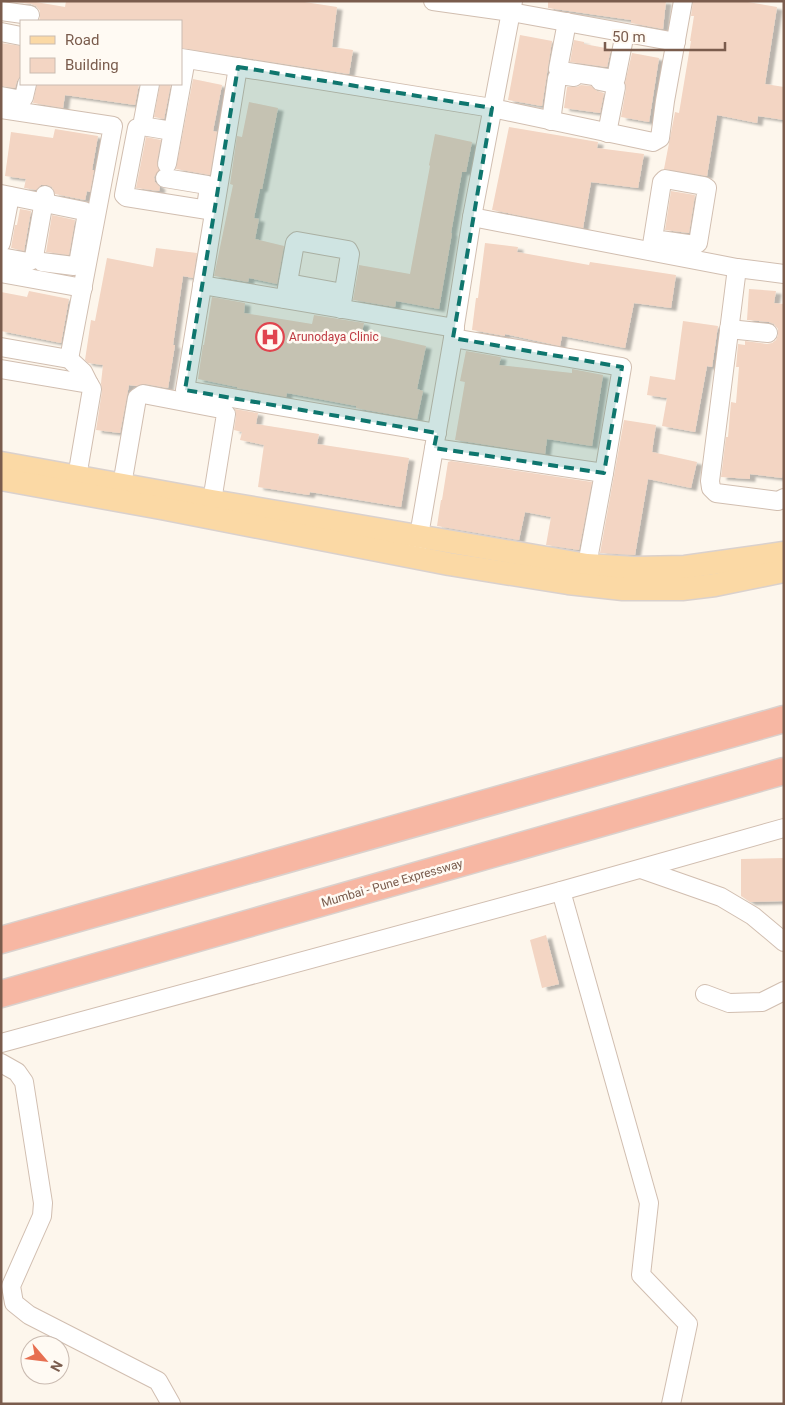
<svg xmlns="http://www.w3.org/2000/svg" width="785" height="1405" viewBox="0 0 785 1405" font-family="Roboto,sans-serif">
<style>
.building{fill:#f3d5c3;filter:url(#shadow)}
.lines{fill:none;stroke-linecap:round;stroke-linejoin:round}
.minor-casing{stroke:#d1beb0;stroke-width:20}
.major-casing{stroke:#dad1cd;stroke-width:25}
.highway-casing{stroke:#dad1cd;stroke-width:29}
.minor{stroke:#fff;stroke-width:18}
.major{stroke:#fbd9a5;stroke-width:22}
.highway{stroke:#f7b7a3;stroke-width:26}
.marked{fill:#0f766e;fill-opacity:0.2;stroke:#0f766e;stroke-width:4;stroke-dasharray:10 6;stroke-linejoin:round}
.labels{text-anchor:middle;stroke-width:5;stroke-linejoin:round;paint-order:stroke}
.health-label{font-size:12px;fill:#be3a42;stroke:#fffaf3;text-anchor:start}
.street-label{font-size:12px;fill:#7a5c4d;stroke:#fffaf3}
</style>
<defs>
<filter id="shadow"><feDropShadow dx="5.5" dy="3" stdDeviation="1" flood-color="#0004"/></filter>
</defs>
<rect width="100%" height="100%" fill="#fdf6ec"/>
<!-- building -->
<g class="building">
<polygon points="8,1 30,1 65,7 66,1 298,1 337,7 332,47 353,50 349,74 181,48 181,21 39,21 40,17 40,11 36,6 31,4"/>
<polygon points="548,1 666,1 663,29 631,23 631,20 548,8"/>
<polygon points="693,1 742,1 777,7 765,84 784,87 784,120 758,116 757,123 717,115 707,176 664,169 675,112 679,113 691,41 690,41 694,16 691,16"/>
<polygon points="520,35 552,41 542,106 508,100"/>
<polygon points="574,40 584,42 584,44 611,49 607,67 570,62"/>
<polygon points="1,43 21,46 21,75 17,81 15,88 1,86"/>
<polygon points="632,53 659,58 649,122 621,117 626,89 625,83"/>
<polygon points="193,79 222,85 213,131 217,132 210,175 176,169"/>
<polygon points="37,84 139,84 135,105 65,95 63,108 33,103"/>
<polygon points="160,84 171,84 164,119 154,117"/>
<polygon points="581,85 591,86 597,91 604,93 600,113 564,108 567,87 577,87"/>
<polygon points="249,102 278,108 262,189 260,189 254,218 259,219 255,239 284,246 277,284 249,278 248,282 214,276 233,185 230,184 237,136 242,137"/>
<polygon points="509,127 598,142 597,148 644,154 638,188 591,182 583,228 492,210"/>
<polygon points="55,129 98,136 92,170 94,170 90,192 87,191 85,200 55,194 52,187 47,185 41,185 36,190 24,188 26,179 5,176 11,132 53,138"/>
<polygon points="435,134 472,142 466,172 462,172 451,233 452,233 439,309 396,301 395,307 353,300 359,265 410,274 430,166 429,165"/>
<polygon points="146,137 161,140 157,162 159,170 154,177 155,182 160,187 159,191 136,188"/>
<polygon points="671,191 695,195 689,233 665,230"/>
<polygon points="20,209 31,211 24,251 11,248 15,225 17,225"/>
<polygon points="52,215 75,220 69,255 46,252"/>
<polygon points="485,243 518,247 517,252 589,265 590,262 676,275 671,308 634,303 625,348 562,336 560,346 505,334 505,336 472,330 476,298 478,298"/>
<polygon points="156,248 197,253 193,278 183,276 173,345 175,345 168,388 145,384 136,386 129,385 120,433 96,430 102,391 101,383 103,365 88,363 85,360 91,320 95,321 107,258 153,267"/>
<polygon points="749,289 776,291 774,303 784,304 784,463 782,478 750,474 750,479 721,477 726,437 728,437 731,402 736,403 739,367 736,367 738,344 745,345 745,341 767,344 772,343 776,340 778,335 778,329 774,324 769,322 747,320"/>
<polygon points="29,291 69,299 61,343 1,331 1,292 27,297"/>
<polygon points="212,297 245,303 244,313 312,324 314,315 364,323 362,332 426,346 417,389 423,391 417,419 366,410 356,408 356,406 287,393 286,397 237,388 237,387 198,379 203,345 204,345"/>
<polygon points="683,321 718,326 712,367 707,366 695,432 662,426 667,398 647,395 650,376 675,380"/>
<polygon points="466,351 501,357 499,365 572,373 572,369 603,375 592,446 547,439 545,454 455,440 465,382 460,381"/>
<polygon points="235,409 258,413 256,424 319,434 317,444 409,458 401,507 310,492 309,495 258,487 264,445 240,440 242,432 234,430 236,416"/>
<polygon points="624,420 656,425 652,452 697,462 691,488 648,479 635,555 600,553"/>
<polygon points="451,461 592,482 579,550 546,545 551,517 525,512 519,540 437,526 441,500 442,500 448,462"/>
<polygon points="784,858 784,901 750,902 741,896 741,859"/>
<polygon points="546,935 559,984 542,988 530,940"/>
</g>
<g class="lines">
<defs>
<g id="minor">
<polyline points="433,1 511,12 676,42"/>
<polyline points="1,11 30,15"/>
<polyline points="567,22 558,69 561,71 614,79 616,78 625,33"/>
<polyline points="1,32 21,36"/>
<polyline points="181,58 492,108 653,142 660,138 665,101 683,1"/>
<polyline points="238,67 185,390 437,433"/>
<polyline points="600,81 614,84 616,87 607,133"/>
<polyline points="150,84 142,126 137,128 124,195 126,197 214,211"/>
<polyline points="1,96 22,100 24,97 27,84"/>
<polyline points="1,109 113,126 69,359"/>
<polyline points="551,121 557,78 560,75 574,77"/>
<polyline points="142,126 172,131"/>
<polyline points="167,164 186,59"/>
<polyline points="165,178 207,185 209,187 206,207"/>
<polyline points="1,194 84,211 87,213 78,264 74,266 42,262"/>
<polyline points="472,217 737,268 784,274"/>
<polyline points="1,243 10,196"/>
<polyline points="651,251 662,182 665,179 704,186 707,188 698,243 695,245 653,239"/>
<polyline points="1,257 28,262 32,260 34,257 45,195"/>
<polyline points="737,268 710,481 711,488 716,493 778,501 784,498"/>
<polyline points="1,273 83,288"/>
<polyline points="288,283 343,293"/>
<polyline points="202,285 455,328"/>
<polyline points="285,299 295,243 297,241 348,250 350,254 341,309"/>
<polyline points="729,329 768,333"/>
<polyline points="1,347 69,359 83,372 89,384"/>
<polyline points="1,369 89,384 92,389 77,477"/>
<polyline points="434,448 604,473 622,367 453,338"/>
<polyline points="122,485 137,398 143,394 221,409 226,414 212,501"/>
<polyline points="417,547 453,338 472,217 513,1"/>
<polyline points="587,565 604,473"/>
<polyline points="641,869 721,897 753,916 784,942"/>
<polyline points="561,891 649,1203 641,1275 688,1324 671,1404"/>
<polyline points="705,994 729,1003 762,1002 784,991"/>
<polyline points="1,1043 561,891 784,828"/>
<polyline points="1,1063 17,1072 24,1082 43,1203 42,1216 11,1286 14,1303 29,1315 158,1381 171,1404"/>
</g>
<g id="major">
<polyline points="1,463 212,501 587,565 634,568 685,567 784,553"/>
<polyline points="1,479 161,508 449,564 568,583 623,589 682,589 715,585 784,571"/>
</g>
<g id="highway">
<polyline points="1,940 784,719"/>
<polyline points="1,994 784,771"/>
</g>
</defs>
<!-- minor casing -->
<use href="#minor" class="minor-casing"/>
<!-- major casing -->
<use href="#major" class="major-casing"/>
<!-- highway casing -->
<use href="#highway" class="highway-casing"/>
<!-- minor -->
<use href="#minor" class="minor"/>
<!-- major -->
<use href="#major" class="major"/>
<!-- highway -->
<use href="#highway" class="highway"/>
</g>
<!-- marked area -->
<path class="marked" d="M238 67 492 108 453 338 622 367 604 473 434 448 437 433 185 390Z"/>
<!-- icons -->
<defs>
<symbol id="hospital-ring" viewBox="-11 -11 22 22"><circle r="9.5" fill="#fffaf3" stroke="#e0444e" stroke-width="1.5"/><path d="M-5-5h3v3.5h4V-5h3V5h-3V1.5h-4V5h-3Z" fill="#e0444e"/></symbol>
</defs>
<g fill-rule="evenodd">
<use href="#hospital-ring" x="254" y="321" width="32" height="32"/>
</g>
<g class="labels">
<!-- health labels -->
<g class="health-label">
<text x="289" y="341">Arunodaya Clinic</text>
</g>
<!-- street labels -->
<g class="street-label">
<text transform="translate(392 883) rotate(-16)" y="4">Mumbai - Pune Expressway</text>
</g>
</g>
<!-- border -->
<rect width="785" height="1405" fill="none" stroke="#7a5c4d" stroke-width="5"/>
<!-- legend -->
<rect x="20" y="20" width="162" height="65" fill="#fffaf3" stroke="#cabbb1"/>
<rect x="30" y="36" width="25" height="8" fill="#fbd9a5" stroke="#cabbb1"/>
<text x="65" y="45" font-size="15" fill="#7a5c4d">Road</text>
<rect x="30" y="58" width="25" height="15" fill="#f3d5c3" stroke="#cabbb1"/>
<text x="65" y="70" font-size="15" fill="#7a5c4d">Building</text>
<!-- north arrow -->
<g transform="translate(45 1360) rotate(118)"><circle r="24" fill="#fffaf3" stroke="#cabbb1"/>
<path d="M0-4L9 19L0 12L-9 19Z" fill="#e76f51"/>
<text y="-8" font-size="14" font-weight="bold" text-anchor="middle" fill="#7a5c4d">N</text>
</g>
<!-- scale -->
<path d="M605 42v8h120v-8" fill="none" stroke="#7a5c4d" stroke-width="2.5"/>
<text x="612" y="42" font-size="15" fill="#7a5c4d" stroke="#fffaf3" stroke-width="4" paint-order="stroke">50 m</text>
</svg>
